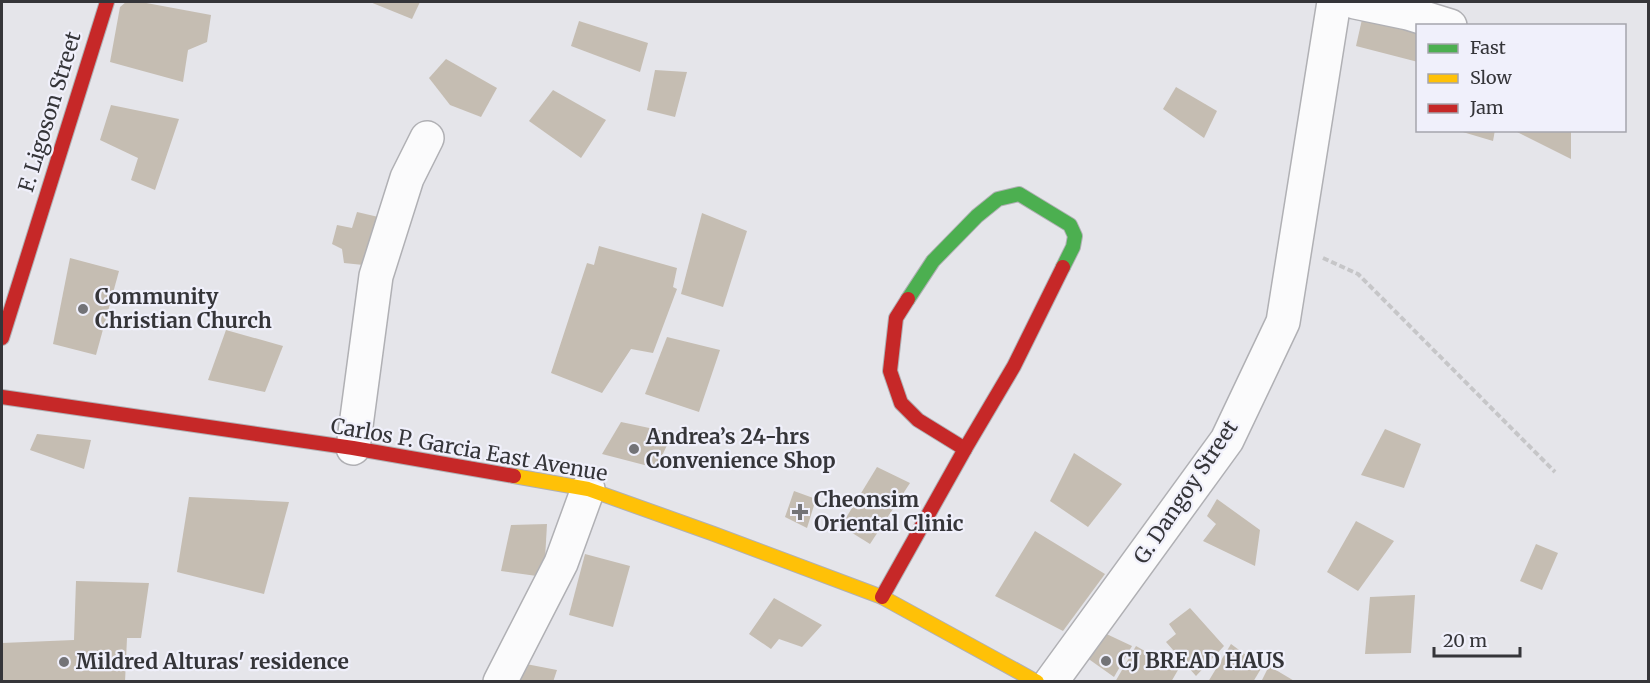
<svg xmlns="http://www.w3.org/2000/svg" width="1650" height="683" viewBox="0 0 1650 683" font-family="Merriweather,serif">
<style>
.building{fill:#c5bdb2}
.lines{fill:none;stroke-linecap:round;stroke-linejoin:round}
.street-casing{stroke:#b0b0b4;stroke-width:36}
.fast-casing{stroke:#b0b0b4;stroke-width:16}
.slow-casing{stroke:#b0b0b4;stroke-width:16}
.jam-casing{stroke:#b0b0b4;stroke-width:16}
.path{stroke:#c6c6c8;stroke-width:4;stroke-dasharray:6 3;stroke-linecap:butt}
.street{stroke:#fbfbfc;stroke-width:33}
.fast{stroke:#4caf50;stroke-width:14}
.slow{stroke:#ffc107;stroke-width:14}
.jam{stroke:#c62828;stroke-width:14}
.poi-dot{fill:#737377;stroke:#f0f0fb;stroke-width:2}
.labels{text-anchor:middle;stroke-width:4.5;stroke-linejoin:round;paint-order:stroke}
.street-label{font-size:21px;fill:#353539;stroke:#f0f0fb}
.poi-label{font-size:21px;font-weight:bold;fill:#353539;stroke:#f0f0fb;text-anchor:start}
</style>
<rect width="100%" height="100%" fill="#e5e5ea"/>
<!-- building -->
<g class="building">
<polygon points="126,2 141,2 211,15 207,42 188,50 183,82 110,62 120,7"/>
<polygon points="370,2 420,2 412,19"/>
<polygon points="1365,6 1418,26 1418,62 1356,46"/>
<polygon points="579,21 648,43 640,72 571,46"/>
<polygon points="446,59 497,88 481,117 450,105 429,78"/>
<polygon points="655,70 687,72 675,117 647,110"/>
<polygon points="1176,87 1217,111 1204,138 1163,109"/>
<polygon points="553,90 606,120 581,158 529,121"/>
<polygon points="111,105 179,119 155,190 131,180 138,158 100,140"/>
<polygon points="1456,130 1495,130 1493,141"/>
<polygon points="1513,130 1571,130 1571,159"/>
<polygon points="357,212 387,219 373,266 344,263 342,249 332,244 337,225 352,228"/>
<polygon points="702,213 747,231 723,307 681,294"/>
<polygon points="599,246 677,268 673,287 677,289 653,353 631,349 602,393 551,373 587,263 594,265"/>
<polygon points="70,258 119,271 96,355 53,344"/>
<polygon points="226,330 283,346 265,392 208,380"/>
<polygon points="667,337 720,350 699,412 645,394"/>
<polygon points="621,422 673,433 656,468 602,454"/>
<polygon points="1385,429 1421,444 1404,488 1361,475"/>
<polygon points="37,434 91,440 84,469 30,450"/>
<polygon points="1074,453 1122,484 1088,527 1050,501"/>
<polygon points="877,467 910,483 870,544 841,526"/>
<polygon points="794,491 816,499 807,528 785,517"/>
<polygon points="189,497 289,502 264,594 177,572"/>
<polygon points="1217,499 1260,530 1255,566 1203,541 1216,524 1207,516"/>
<polygon points="1356,521 1394,541 1358,591 1327,572"/>
<polygon points="547,524 544,577 501,571 511,525"/>
<polygon points="1035,531 1105,574 1063,631 995,596"/>
<polygon points="1536,544 1558,553 1542,590 1520,581"/>
<polygon points="585,554 630,566 613,627 569,615"/>
<polygon points="76,581 149,583 141,638 127,638 125,682 2,682 2,643 74,640"/>
<polygon points="1415,595 1411,653 1365,654 1370,597"/>
<polygon points="774,598 822,625 802,647 779,639 771,649 749,634"/>
<polygon points="1190,608 1224,646 1196,676 1166,642 1176,634 1169,624"/>
<polygon points="1098,630 1132,646 1114,677 1083,655"/>
<polygon points="1231,644 1262,667 1253,682 1208,682"/>
<polygon points="1136,646 1178,670 1171,682 1115,682"/>
<polygon points="526,664 557,670 553,682 520,682"/>
<polygon points="1269,666 1296,682 1261,682"/>
</g>
<g class="lines">
<defs>
<g id="street">
<polyline points="1355,2 1408,13 1450,26"/>
<polyline points="353,448 376,276 407,178 427,138"/>
<polyline points="500,682 561,563 588,489"/>
<polyline points="1051,682 1227,440 1283,322 1334,2"/>
</g>
<polyline id="fast" points="908,299 933,261 977,216 998,199 1019,194 1070,225 1075,236 1073,247 1063,267"/>
<polyline id="slow" points="514,476 588,489 714,534 882,597 1037,682"/>
<g id="jam">
<polyline points="908,299 896,318 890,371 901,403 918,420 965,449"/>
<polyline points="2,338 107,2"/>
<polyline points="2,397 353,448 514,476"/>
<polyline points="882,597 965,449 1014,366 1063,267"/>
</g>
</defs>
<!-- street casing -->
<use href="#street" class="street-casing"/>
<!-- fast casing -->
<use href="#fast" class="fast-casing"/>
<!-- slow casing -->
<use href="#slow" class="slow-casing"/>
<!-- jam casing -->
<use href="#jam" class="jam-casing"/>
<!-- path -->
<polyline class="path" points="1323,258 1358,274 1555,472"/>
<!-- street -->
<use href="#street" class="street"/>
<!-- fast -->
<use href="#fast" class="fast"/>
<!-- slow -->
<use href="#slow" class="slow"/>
<!-- jam -->
<use href="#jam" class="jam"/>
</g>
<!-- markers -->
<g class="poi-dot">
<circle cx="83" cy="309" r="6"/>
<circle cx="634" cy="449" r="6"/>
<path d="M797 503h6v6h6v6h-6v6h-6v-6h-6v-6h6z"/>
<circle cx="1106" cy="661" r="6"/>
<circle cx="64" cy="662" r="6"/>
</g>
<g class="labels">
<!-- street labels -->
<g class="street-label">
<text transform="translate(50 112) rotate(-73)" y="7">F. Ligoson Street</text>
<text transform="translate(469 450) rotate(10)" y="7">Carlos P. Garcia East Avenue</text>
<text transform="translate(1186 492) rotate(-56)" y="7">G. Dangoy Street</text>
</g>
<!-- poi labels -->
<g class="poi-label">
<text x="95" y="304">Community<tspan x="95" dy="24">Christian Church</tspan></text>
<text x="646" y="444">Andrea’s 24-hrs<tspan x="646" dy="24">Convenience Shop</tspan></text>
<text x="814" y="507">Cheonsim<tspan x="814" dy="24">Oriental Clinic</tspan></text>
<text x="1118" y="668">CJ BREAD HAUS</text>
<text x="76" y="669">Mildred Alturas' residence</text>
</g>
</g>
<!-- border -->
<rect width="1650" height="683" fill="none" stroke="#353539" stroke-width="6"/>
<!-- legend -->
<rect x="1416" y="24" width="210" height="108" fill="#f0f0fb" stroke="#a5a5ad" stroke-width="1.5"/>
<rect x="1428" y="44" width="30" height="9" fill="#4caf50" stroke="#a5a5ad" stroke-width="1.5"/>
<text x="1470" y="54" font-size="18" fill="#353539">Fast</text>
<rect x="1428" y="74" width="30" height="9" fill="#ffc107" stroke="#a5a5ad" stroke-width="1.5"/>
<text x="1470" y="84" font-size="18" fill="#353539">Slow</text>
<rect x="1428" y="104" width="30" height="9" fill="#c62828" stroke="#a5a5ad" stroke-width="1.5"/>
<text x="1470" y="114" font-size="18" fill="#353539">Jam</text>
<!-- scale -->
<path d="M1434 647v9h86v-9" fill="none" stroke="#353539" stroke-width="3"/>
<text x="1443" y="647" font-size="18" fill="#353539" stroke="#f0f0fb" stroke-width="4.5" paint-order="stroke">20 m</text>
</svg>
